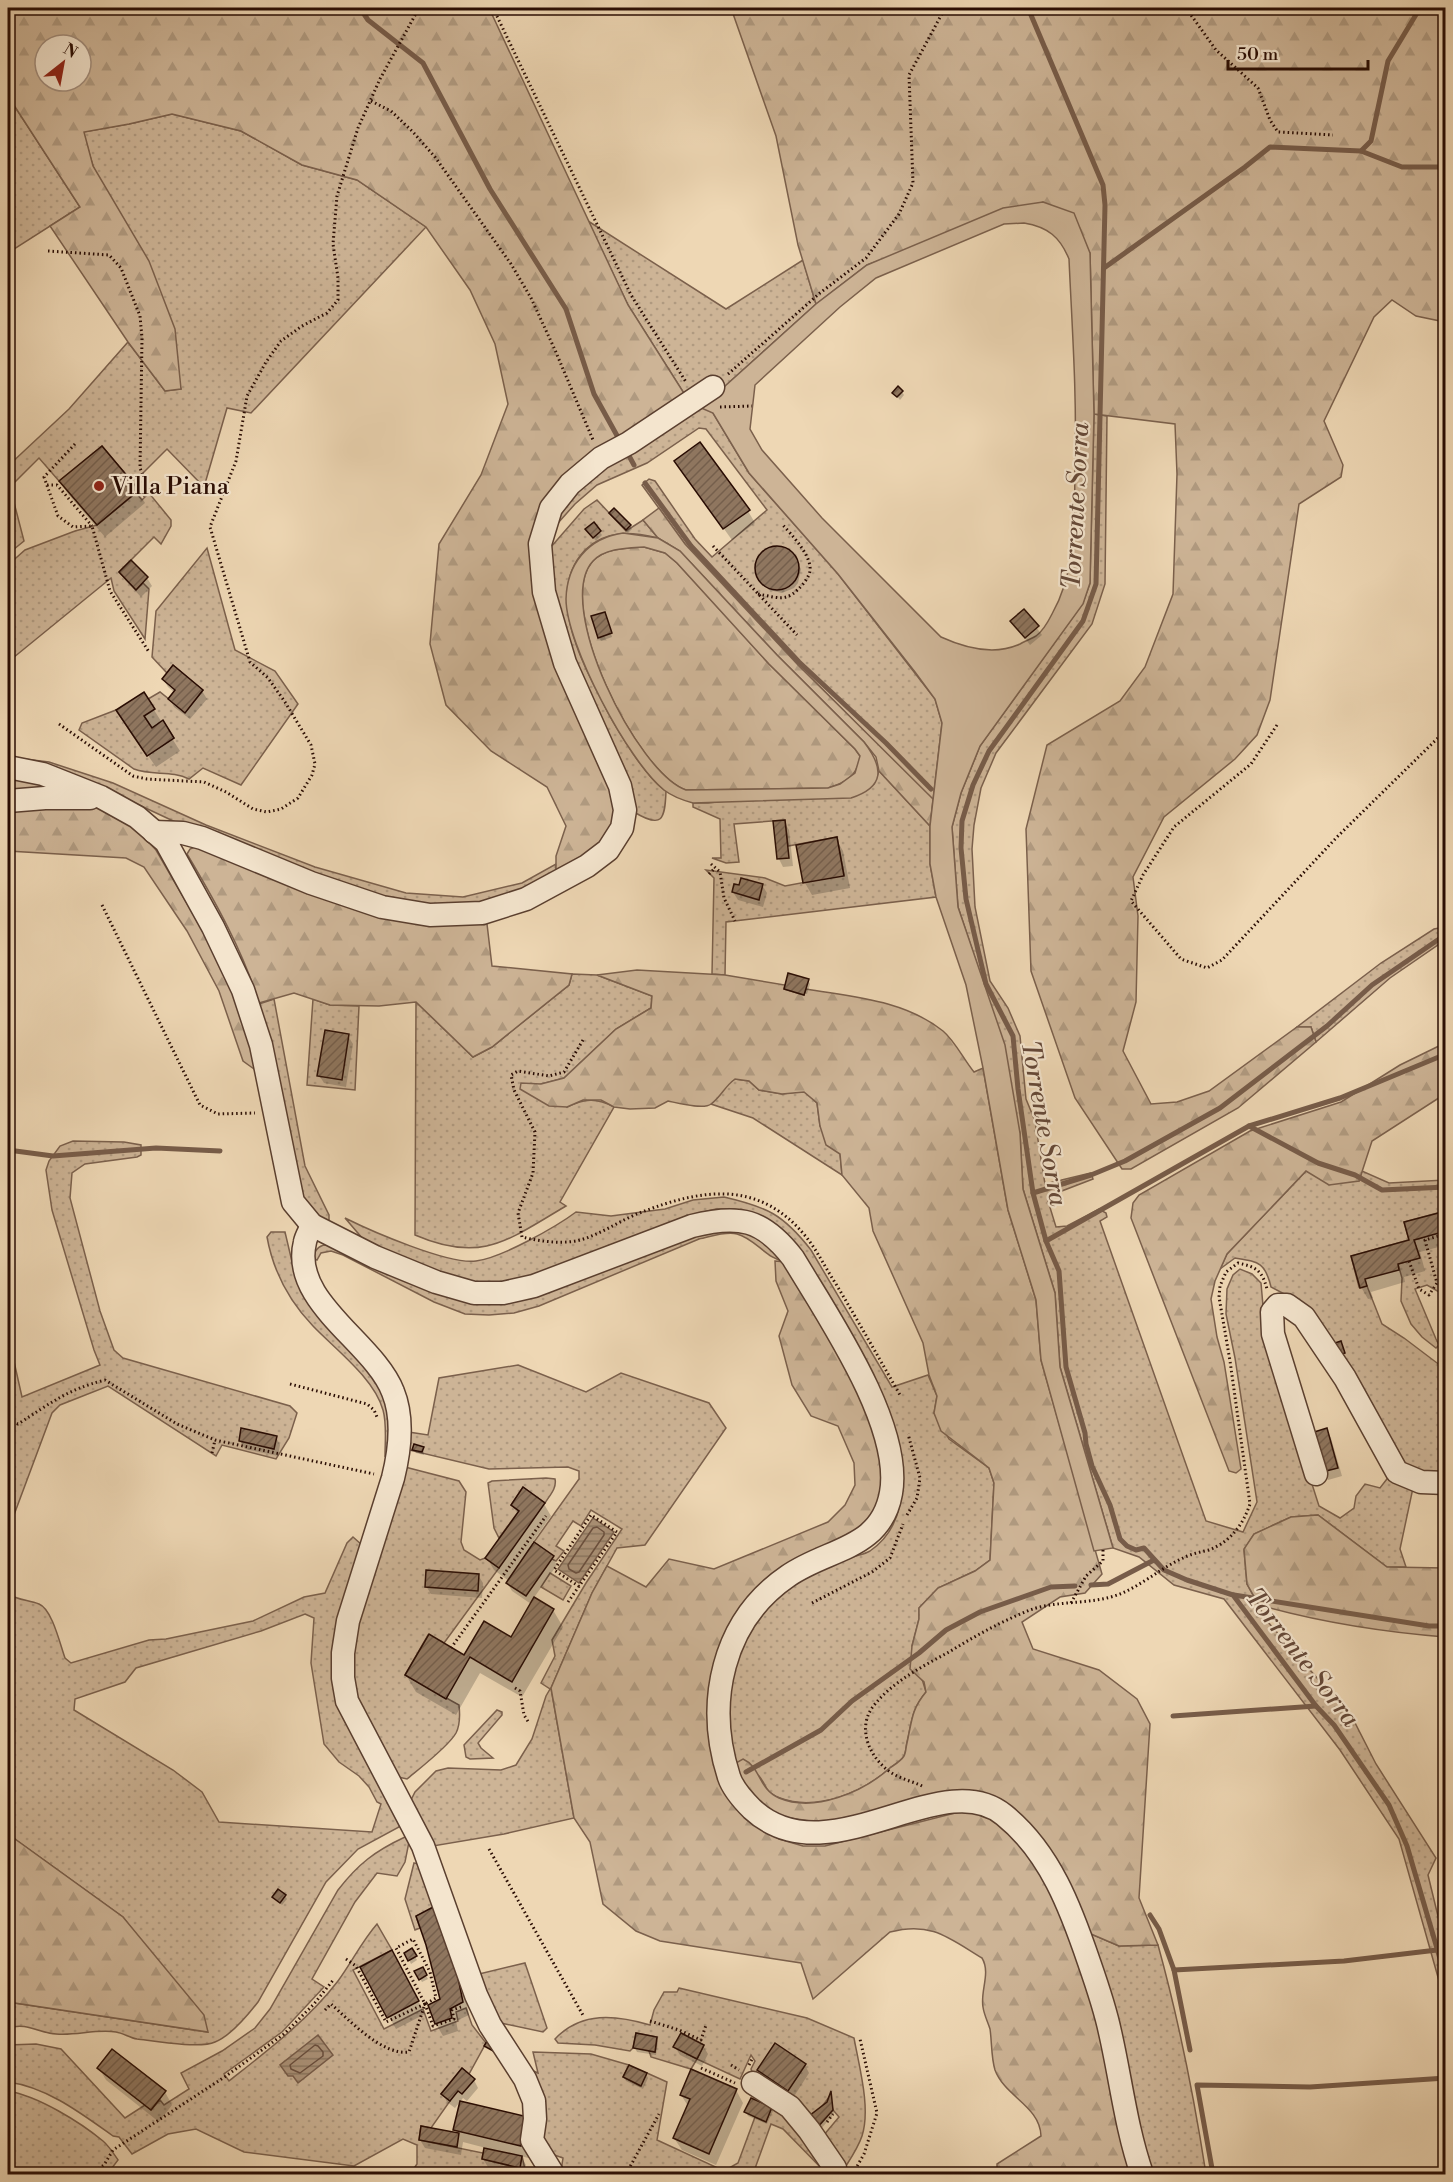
<svg xmlns="http://www.w3.org/2000/svg" width="1453" height="2182" viewBox="0 0 1453 2182" font-family="'Libre Bodoni',serif">
<style>
.grass{fill:url(#grass-dots);stroke:#7b604c;stroke-width:1.5;fill-rule:evenodd}
.forest{fill:url(#forest-firs);stroke:#7b604c;stroke-width:1.5;fill-rule:evenodd}
.pitch{fill:#cdb496;stroke:#7b604c;stroke-width:1.5;fill-rule:evenodd}
.water{fill:url(#water-rules);stroke:#775c49;stroke-width:1.5}
.shadow{fill:#0003}
.lines{fill:none;stroke-linecap:round;stroke-linejoin:round}
.shore{stroke:#6a4f3e;stroke-width:1.5}
.stream{stroke:#775c49;stroke-width:5}
.building{fill:url(#building-hatch);stroke:#290c03;stroke-width:1.5}
.minor-casing{stroke:#5a3f2f;stroke-width:25}
.path{stroke:#290c03;stroke-width:3;stroke-dasharray:1.5 3;stroke-linecap:butt}
.minor{stroke:#f4e5ce;stroke-width:22}
.poi-dot{fill:#8f2418;stroke:#f4e5ce;stroke-width:2}
.labels{text-anchor:middle;stroke-width:4.5;stroke-linejoin:round;paint-order:stroke}
.poi-label{font-size:24px;fill:#290c03;stroke:#f4e5ce;text-anchor:start}
.water-label{font-size:26px;font-style:italic;fill:#644838;stroke:#f4e5ce}
</style>
<defs>
<pattern id="grass-dots" width="8" height="8" patternUnits="userSpaceOnUse" patternTransform="scale(1.5)"><rect width="8" height="8" fill="#cdb496"/><path d="M2 2h.1M6 6h.1" fill="none" stroke="#b09a80" stroke-width="1.8" stroke-linecap="round"/></pattern>
<pattern id="forest-firs" width="22" height="20" patternUnits="userSpaceOnUse" patternTransform="scale(1.5)"><rect width="22" height="20" fill="#cdb496"/><path d="M5 1l3.5 6h-7zM16 11l3.5 6h-7z" fill="#b09a80"/></pattern>
<pattern id="water-rules" width="6" height="5" patternUnits="userSpaceOnUse" patternTransform="scale(1.5)"><rect width="6" height="5" fill="#ab9278"/><path d="M0 2.5h6" fill="none" stroke="#8b7660"/></pattern>
<pattern id="building-hatch" width="6" height="6" patternUnits="userSpaceOnUse" patternTransform="scale(1.5)"><rect width="6" height="6" fill="#8f765f"/><path d="M-1 1l2-2M0 6l6-6M5 7l2-2" fill="none" stroke="#755f4c"/></pattern>
</defs>
<rect width="100%" height="100%" fill="#eed7b4"/>
<filter id="stains"><feTurbulence type="fractalNoise" baseFrequency=".00333" numOctaves="4"/><feColorMatrix values="0 0 0 0 .2 0 0 0 0 .09 0 0 0 0 .02 0 0 0 .5 -.17"/></filter>
<radialGradient id="worn" r=".72"><stop offset=".6" stop-color="#630" stop-opacity="0"/><stop offset="1" stop-color="#630" stop-opacity=".3"/></radialGradient>
<!-- grass -->
<g class="grass">
<polygon points="8,96 80,207 8,253"/>
<polygon points="172,114 241,131 302,165 357,180 426,227 251,413 227,408 204,487 167,449 138,478 148,489 143,495 102,446 59,481 39,458 10,487 24,541 8,554 8,466 69,409 128,342 165,391 181,389 93,166 83,132 129,124"/>
<polygon points="588,221 726,309 803,260 816,304 714,396 713,413 749,473 838,574 935,699 942,723 933,800 798,665 685,544 642,485 649,479 655,481 695,539 712,557 767,510 706,429 699,428 647,463 597,485 575,504 558,523 556,517 573,492 687,398 628,305"/>
<polygon points="1094,414 1107,416 1105,584 1092,624 996,753 981,788 974,825 972,849 975,907 990,981 1008,1008 1020,1036 1026,1099 1035,1121 1045,1184 1091,1173 1093,1179 1054,1194 1048,1201 1056,1227 1067,1226 1099,1209 1106,1213 1107,1217 1100,1221 1206,1521 1243,1532 1257,1502 1235,1358 1226,1314 1227,1289 1233,1275 1240,1269 1252,1274 1261,1283 1266,1340 1319,1506 1340,1518 1354,1508 1356,1496 1365,1484 1380,1488 1390,1475 1413,1488 1400,1549 1406,1567 1387,1567 1318,1515 1291,1517 1254,1534 1244,1550 1247,1584 1267,1621 1353,1719 1376,1764 1436,1858 1428,1875 1445,1945 1445,2002 1399,1839 1340,1750 1224,1599 1174,1585 1139,1557 1113,1548 1060,1367 1055,1293 1023,1189 1020,1133 981,976 958,907 952,827 961,793 980,746 1083,603 1090,583"/>
<polygon points="136,493 142,500 149,493 171,520 171,526 161,544 154,537 119,572 136,590 143,583 149,589 145,639 114,591 111,578 8,662 8,565 25,550 75,531 97,525"/>
<path d="M597 500 626 531 643 520 658 538C632 532 606 529 585 550 543 594 584 666 607 711 618 732 647 779 666 791 665 820 662 829 634 812L570 662 544 555 584 509Z"/>
<path d="M207 548 235 650 275 671 298 704 241 785 203 768 189 779C172 770 152 776 134 769L79 730 82 723 116 710 147 756 174 738 163 721 152 728 144 716 148 699 160 692 185 712 203 690 173 665 167 673 152 657 156 611Z"/>
<polygon points="8,757 49,762 113,783 206,825 315,867 406,893 463,897 522,883 556,864 556,874 480,907 383,902 201,834 105,789"/>
<polygon points="879,771 930,826 930,864 936,897 726,922 725,975 712,974 714,878 706,870 765,878 785,886 844,875 837,837 788,846 785,820 734,824 739,862 726,863 712,858 721,858 720,819 693,807 693,803 708,803 874,784"/>
<polygon points="1445,927 1445,940 1390,978 1316,1042 1311,1027 1297,1027 1381,963 1434,929"/>
<path d="M572 974 597 975 652 996 651 1008 616 1029 564 1078 541 1084 567 1107C584 1099 596 1097 614 1107L560 1202 566 1206C508 1240 482 1264 415 1235L416 1002 473 1057 492 1047 569 985Z"/>
<polygon points="274,999 305,1166 329,1215 329,1220 327,1221 316,1218 301,1196 270,1043 259,1004"/>
<polygon points="313,999 330,1005 359,1006 355,1090 307,1085"/>
<polygon points="735,1079 749,1081 759,1090 782,1094 804,1091 817,1103 820,1126 840,1153 842,1175 753,1118 711,1104 725,1086"/>
<polygon points="73,1141 124,1142 141,1145 141,1155 137,1157 85,1164 72,1173 70,1198 100,1311 114,1350 123,1358 290,1406 297,1413 289,1438 276,1459 222,1445 216,1456 108,1386 60,1405 52,1413 8,1531 8,1335 22,1397 100,1365 94,1350 52,1210 46,1170 49,1161 60,1146"/>
<path d="M1306 1171 1359 1181 1362 1171 1389 1183 1445 1180V1211L1404 1222 1409 1240 1351 1256 1359 1287 1367 1286 1382 1324 1404 1338 1445 1369V1479L1404 1471 1292 1298 1271 1287C1265 1262 1259 1262 1235 1258L1220 1269 1227 1254Z"/>
<path d="M724 1197C767 1207 783 1214 811 1250L892 1387 928 1375 937 1396 934 1413 949 1439 989 1468 994 1483 990 1560 975 1571 938 1588 919 1608V1619L912 1646 926 1692C911 1710 912 1721 907 1742 906 1746 906 1752 904 1756 902 1760 894 1765 890 1768 863 1792 817 1812 780 1798 764 1792 768 1787 759 1776 754 1771 741 1767 734 1764 731 1746 727 1728 726 1710 726 1699 729 1670 734 1661 745 1635 768 1602 791 1585 808 1571 833 1565 853 1557 859 1555 865 1554 870 1551 921 1516 901 1437 881 1391L753 1213 734 1209H716L687 1216 537 1274 502 1283 478 1285 438 1274 369 1246 345 1218C371 1231 449 1265 476 1261 501 1258 556 1227 576 1212L611 1216 665 1209 693 1200Z"/>
<path d="M751 1231 786 1262C766 1259 756 1239 737 1234 725 1231 710 1237 699 1239L539 1306 514 1313 489 1315 465 1314 434 1302 343 1255 331 1251 321 1253 317 1260 312 1258C316 1248 320 1244 331 1245L473 1300 694 1232Z"/>
<polygon points="1445,1231 1445,1290 1439,1292 1427,1285 1415,1289 1436,1339 1439,1345 1436,1348 1422,1337 1411,1324 1401,1301 1402,1278 1398,1264 1419,1258 1414,1240"/>
<path d="M271 1232H285L293 1266 299 1283 379 1383 392 1416 388 1455 385 1456C385 1442 387 1424 383 1410 374 1378 335 1349 313 1326 289 1301 273 1270 267 1237Z"/>
<polygon points="518,1365 586,1392 621,1373 709,1403 726,1428 645,1545 617,1548 592,1593 551,1688 574,1818 504,1834 433,1846 410,1802 415,1792 436,1771 448,1768 501,1770 516,1765 532,1739 546,1696 550,1689 541,1683 555,1656 552,1640 586,1583 622,1529 591,1510 581,1526 573,1521 556,1546 564,1551 556,1561 552,1559 553,1556 534,1542 579,1479 579,1471 568,1467 489,1469 409,1450 408,1432 428,1435 439,1378"/>
<path d="M405 1467 459 1481 466 1492 461 1542 464 1550 480 1560 485 1558 499 1568 444 1643 428 1635 405 1675 459 1705C460 1714 460 1725 456 1733 449 1746 419 1769 407 1779L394 1776 353 1691 354 1635Z"/>
<path d="M546 1478 555 1479C557 1488 550 1495 545 1503L523 1487 511 1505 519 1511 499 1538 494 1528 488 1483 492 1481Z"/>
<path d="M353 1537 362 1545 336 1656 401 1822 399 1827 358 1849 326 1882 258 2002C248 2015 230 2036 215 2042 200 2049 154 2041 137 2039 130 2038 123 2033 116 2032 95 2029 76 2036 56 2034 38 2033 28 2022 8 2028V2002L207 2032 123 1917 8 1834V1594C18 1600 28 1600 39 1604 52 1609 60 1644 65 1658L71 1663 149 1640 166 1639 253 1621 304 1597 325 1593 347 1543ZM305 1614 314 1618 311 1663 324 1744 339 1762 359 1776 369 1787 377 1802 381 1804 372 1832 219 1822 202 1792 173 1770 74 1710 75 1699 125 1682 136 1668 261 1631Z"/>
<polygon points="550,1573 571,1586 563,1600 541,1587"/>
<polygon points="497,1710 502,1712 502,1715 478,1743 481,1748 493,1758 470,1759 466,1757 464,1745"/>
<path d="M405 1837 409 1842 405 1862 397 1876 377 1873 355 1902 312 1979 324 1987 282 2032 224 2074 229 2081C267 2051 308 2020 338 1981 352 1962 362 1941 377 1924L392 1950 353 1970 384 2029 423 2009 431 2031 458 2021 456 2012 466 2008 472 2025 486 2043 469 2074 462 2068 441 2094 450 2101 431 2128 421 2126 419 2140 483 2153 482 2159 519 2168 522 2156 526 2174H510L502 2172 501 2174H410L417 2164V2145L403 2139 354 2166 244 2152 196 2129 168 2134 132 2154 119 2137 113 2136C82 2114 47 2087 8 2082V2045L36 2044 61 2049 125 2118 145 2105 151 2110 160 2100 164 2105 189 2089 181 2073 222 2051 255 2028 270 2009 338 1890C358 1864 375 1851 405 1837Z"/>
<polygon points="414,1863 424,1865 437,1905 416,1916 420,1928 415,1930 405,1899"/>
<path d="M1091 1934 1119 1946 1158 1945C1179 2021 1194 2097 1206 2174H1154L1142 2144Z"/>
<polygon points="525,1963 547,2028 543,2032 501,2023 479,1974"/>
<path d="M679 1988 807 2018 854 2038C859 2066 871 2108 862 2136 858 2148 851 2158 844 2169L823 2136 839 2117 833 2110 829 2097 821 2108 809 2116 755 2079 751 2069 755 2061 751 2055 740 2079 697 2059 691 2069 651 2057 649 2051 655 2052 657 2037 636 2033 633 2048 630 2051 595 2045 558 2043 555 2039C581 2011 616 2015 650 2025L654 2010 664 1992H677ZM681 2033 704 2045 697 2059 674 2047Z"/>
<polygon points="533,2052 591,2054 629,2065 623,2077 640,2086 647,2073 667,2082 657,2140 724,2171 738,2163 755,2117 766,2121 772,2107 789,2115 827,2174 783,2129 771,2124 753,2174 564,2174 561,2171 563,2158 543,2151 529,2069 538,2073"/>
<path d="M8 2091C38 2096 80 2122 103 2141 109 2146 114 2154 118 2160L112 2168 99 2174H8Z"/>
</g>
<!-- forest -->
<g class="forest">
<path d="M8 8H489L628 305 687 398 626 437 532 540 610 790 617 824 602 845 556 874V856L566 826 547 787 491 751 446 705 430 644 439 544 481 475 508 404 495 344 470 290 426 227 357 180 302 165 241 131 172 114 129 124 84 132 93 166 149 261 175 329 181 389 165 391 128 342 50 226 80 207 8 96ZM45 45H81V81H45Z"/>
<polygon points="731,8 1445,8 1445,322 1416,316 1392,300 1374,317 1324,421 1343,465 1341,477 1299,504 1270,700 1257,735 1235,759 1164,817 1133,877 1138,916 1136,1002 1123,1051 1151,1104 1177,1102 1209,1091 1297,1027 1311,1027 1316,1042 1238,1108 1131,1169 1122,1169 1075,1098 1031,971 1026,829 1047,745 1120,701 1145,667 1173,594 1177,474 1175,424 1094,414 1090,253 1043,202 867,265 816,304 798,245 776,136"/>
<polygon points="659,508 685,544 798,665 933,799 930,826 879,771 876,757 864,742 777,655 680,551 658,538 643,520"/>
<path d="M644 547 665 553 677 563 769 664 855 749 860 756C858 776 845 783 828 788L686 790C637 773 554 606 592 562 604 548 627 548 644 547Z"/>
<polygon points="8,776 41,782 98,805 132,824 156,850 210,943 232,990 258,1067 254,1069 243,1061 219,991 187,931 144,867 126,858 8,851"/>
<path d="M197 846 428 922 487 924 492 966 572 974 569 985 492 1047 473 1057 416 1002 379 1006 330 1005 294 993 259 1003C243 951 215 901 187 854L190 849Z"/>
<path d="M637 970 725 975 785 985 784 989 804 995 806 989C853 997 904 1000 943 1031 955 1041 964 1060 974 1072L983 1068 1008 1210 1036 1300 1041 1360 1102 1574 1085 1593 1060 1597 1022 1622 1033 1649 1099 1670 1137 1699 1150 1724 1139 1898 1158 1945 1119 1946 1091 1934 1004 1804 824 1823 783 1817 766 1809 738 1778 734 1764 743 1759C761 1767 758 1789 779 1798 815 1813 863 1792 890 1768 894 1765 901 1761 904 1756 906 1753 906 1746 907 1743 912 1721 911 1710 926 1692L924 1682 910 1669 912 1646 919 1619V1608L938 1588 975 1571 990 1560 994 1483 989 1468 941 1431 934 1413 937 1396 929 1375 923 1343 873 1231 869 1208 842 1175 840 1154 826 1145 820 1126 817 1103 804 1092 782 1094 759 1090 749 1081 735 1079C724 1087 721 1097 711 1104 704 1110 678 1103 668 1101L655 1108 630 1109 614 1107 601 1100H583L567 1107 549 1106 520 1089 521 1083 541 1084 564 1078 616 1029 651 1008 652 996 597 975Z"/>
<polygon points="1445,1043 1445,1094 1372,1141 1359,1181 1329,1185 1306,1171 1227,1254 1215,1281 1211,1299 1217,1337 1224,1362 1241,1469 1236,1473 1229,1471 1131,1218 1133,1203 1139,1195 1250,1131 1341,1102 1400,1065"/>
<path d="M775 1261 786 1262 844 1361 879 1442 883 1492 868 1525 806 1557 718 1656 735 1806 754 1824 779 1839 803 1846H825L959 1812 980 1814 995 1819 1031 1856 1054 1899 1069 1935 1096 2014 1133 2174H997V2164L1041 2136C1040 2106 1005 2097 995 2070 991 2057 992 2042 990 2029 988 2022 984 2015 983 2007 980 1991 991 1973 982 1958 949 1938 931 1921 890 1932L813 1999 801 1963 660 1941 636 1931 603 1904 590 1842 574 1818 551 1688 592 1593 607 1566 646 1587 669 1559 714 1569 828 1522 845 1505 855 1485 854 1463 838 1426 811 1416 792 1385 779 1336 788 1311 776 1281Z"/>
<path d="M1318 1515 1387 1567 1445 1568V1637C1383 1632 1319 1622 1259 1605L1247 1584 1244 1549 1254 1534 1291 1517Z"/>
<polygon points="8,1834 123,1917 204,2015 208,2032 8,2002"/>
</g>
<!-- pitch -->
<g class="pitch">
<path d="M1043 202 1074 213 1090 253 1094 414 1090 583 1083 604 980 746 961 793 952 827 958 907 1005 1045 1020 1133 1023 1189 1055 1293 1060 1367 1113 1548 1094 1551 1041 1360 1036 1300 1008 1210 983 1068 966 985 936 897 930 864V826L942 723 935 699 915 672 838 574 749 473 713 413 699 407 714 396 816 304 867 265 1003 208ZM1024 223C1048 227 1060 237 1069 259 1072 327 1077 395 1075 463 1074 514 1078 568 1052 614 1048 622 1043 631 1036 636 1031 639 1025 641 1020 644 994 656 965 648 941 637L822 518 762 450 750 429 755 385 840 307 876 278 1004 224Z"/>
<path d="M623 533 658 538 680 551 777 655 864 742C884 768 885 787 851 798L693 803C682 800 673 797 664 790 628 761 566 644 566 599 567 564 588 538 623 533ZM644 547 665 553 677 563 769 664 855 749 860 756 855 773 840 784 828 788 686 790C637 773 553 604 593 561 605 548 628 548 644 547Z"/>
</g>
<!-- water -->
<g class="water">
<polygon points="593,1518 614,1532 579,1583 558,1569"/>
<polygon points="318,2035 333,2055 298,2083 293,2076 288,2076 280,2065"/>
</g>
<!-- shadow -->
<g class="shadow">
<polygon points="902,392 904,395 900,400 894,393"/>
<polygon points="676,462 748,511 755,523 732,540"/>
<polygon points="61,482 138,491 145,503 105,537 68,494"/>
<polygon points="611,514 630,526 632,529 628,533"/>
<polygon points="593,524 602,535 596,541 589,533"/>
<polygon points="778,547 791,552 801,569 798,583 794,588 782,593 769,590 761,580 757,569 757,563 765,551"/>
<polygon points="131,562 147,578 152,586 141,597 125,580 121,573"/>
<polygon points="1024,611 1042,635 1030,645 1012,621"/>
<polygon points="606,617 612,637 601,641 599,637"/>
<polygon points="163,679 202,691 207,699 190,719 174,707 170,699 175,693 168,687"/>
<polygon points="154,710 180,751 156,767 125,722"/>
<polygon points="784,822 789,830 793,866 783,867 779,859"/>
<polygon points="836,839 843,851 850,888 812,895 805,883"/>
<polygon points="762,885 767,893 763,907 738,900 733,892 740,887"/>
<polygon points="789,975 808,980 810,984 807,994 786,988 786,990 786,989"/>
<polygon points="348,1036 353,1044 346,1087 324,1083 319,1075"/>
<polygon points="1446,1212 1446,1245 1420,1252 1425,1271 1404,1277 1405,1282 1371,1292 1373,1298 1368,1299 1361,1287 1352,1257 1411,1241"/>
<polygon points="1326,1430 1331,1438 1342,1476 1328,1480 1324,1472"/>
<polygon points="276,1437 280,1445 278,1456 245,1449 240,1441"/>
<polygon points="423,1448 424,1455 416,1453 414,1449"/>
<polygon points="544,1504 551,1516 532,1543 552,1557 557,1565 533,1599 553,1610 563,1627 522,1697 480,1673 456,1715 416,1692 406,1675 465,1657 511,1639 531,1604 512,1591 507,1583 509,1581 494,1570 487,1558 518,1514 512,1505"/>
<polygon points="478,1575 483,1583 482,1598 431,1594 426,1586"/>
<polygon points="285,1896 287,1899 282,1905 274,1897"/>
<polygon points="411,1950 417,1960 411,1964 406,1953"/>
<polygon points="458,1957 469,2015 456,2021 458,2031 443,2036 436,2024 430,2005 442,1999"/>
<polygon points="399,1964 425,2014 396,2029 362,1968"/>
<polygon points="422,1969 428,1979 422,1982 416,1972"/>
<polygon points="656,2038 658,2042 656,2055 637,2052 635,2048"/>
<polygon points="703,2046 708,2054 702,2066 680,2055 675,2047"/>
<polygon points="112,2051 165,2092 172,2105 159,2122 106,2080 99,2068"/>
<polygon points="805,2065 809,2073 793,2098 763,2078 759,2070"/>
<polygon points="646,2074 648,2078 643,2089 626,2081 624,2077"/>
<polygon points="474,2080 478,2088 467,2101 463,2098 455,2108 447,2102 443,2094"/>
<polygon points="736,2090 743,2103 716,2165 682,2150 674,2138 688,2106 681,2095"/>
<polygon points="831,2096 834,2114 820,2130 811,2117 822,2109"/>
<polygon points="771,2108 773,2111 767,2124 748,2116 746,2112"/>
<polygon points="455,2130 534,2131 528,2158 521,2156 526,2165 524,2174 488,2167 483,2159 486,2148 463,2142 461,2155 425,2148 420,2140 458,2134"/>
</g>
<g class="lines">
<!-- shore -->
<g class="shore">
<polygon points="597,1527 604,1532 604,1535 579,1572 576,1573 569,1569 568,1565 593,1528"/>
<polygon points="315,2045 318,2046 323,2052 323,2056 300,2073 291,2069 290,2065"/>
</g>
<!-- stream -->
<g class="stream">
<polyline points="360,8 368,20 423,63 490,189 566,309 594,394 620,441"/>
<polyline points="1028,8 1103,185 1105,205 1096,584 1083,621 989,751 973,785 962,821 961,848 966,899 986,984 1013,1036 1018,1089 1033,1193 1046,1241 1059,1271 1066,1367 1085,1433 1086,1444 1092,1466 1110,1505 1120,1539 1127,1546 1136,1550 1144,1548 1164,1570 1187,1580 1233,1595 1316,1706 1334,1725 1389,1805 1407,1846 1446,1979"/>
<polyline points="1361,151 1402,167 1446,167"/>
<polyline points="1104,268 1245,167 1270,147 1361,151 1371,141 1388,61 1420,8"/>
<polyline points="628,454 634,465"/>
<polyline points="645,483 691,546 799,662 886,743 931,789"/>
<polyline points="1249,1126 1318,1163 1355,1175 1382,1190 1446,1187"/>
<polyline points="8,1150 53,1156 156,1148 220,1151"/>
<polyline points="1033,1193 1091,1175 1125,1161 1220,1108 1327,1026 1372,985 1445,935"/>
<polyline points="1046,1241 1249,1126 1340,1098 1446,1054"/>
<polyline points="1091,1585 1108,1584 1154,1560"/>
<polyline points="1234,1595 1429,1626 1446,1626"/>
<polyline points="1173,1716 1316,1706"/>
<polyline points="746,1772 821,1730 852,1701 919,1653 946,1630 980,1612 1051,1587 1075,1586"/>
<polyline points="1150,1915 1159,1929 1174,1970 1344,1961 1437,1950"/>
<polyline points="1174,1970 1190,2050"/>
<polyline points="1213,2174 1197,2085 1310,2087 1446,2078"/>
</g>
</g>
<!-- building -->
<g class="building">
<polygon points="898,386 903,391 897,397 892,393"/>
<polygon points="700,442 750,510 723,529 674,461"/>
<polygon points="102,446 139,490 97,525 59,481"/>
<polygon points="614,508 631,525 626,530 609,513"/>
<polygon points="594,522 601,531 593,538 585,529"/>
<circle cx="777" cy="568" r="22"/>
<polygon points="131,560 148,577 136,590 119,572"/>
<polygon points="1024,609 1039,626 1025,638 1010,621"/>
<polygon points="605,612 612,633 598,638 591,616"/>
<polygon points="173,665 203,690 185,713 168,699 175,690 162,679"/>
<polygon points="144,692 155,709 144,716 152,728 163,720 174,738 147,756 116,710"/>
<polygon points="785,820 789,858 777,859 773,821"/>
<polygon points="837,837 844,876 803,883 796,845"/>
<polygon points="741,878 763,884 759,900 732,892 734,884 739,885"/>
<polygon points="788,973 809,979 804,995 784,989"/>
<polygon points="325,1030 349,1034 342,1080 317,1076"/>
<polygon points="1446,1211 1446,1231 1414,1240 1420,1258 1398,1264 1399,1270 1365,1279 1367,1286 1360,1288 1351,1256 1409,1240 1404,1222"/>
<polygon points="1341,1341 1345,1353 1339,1355 1335,1343"/>
<polygon points="241,1428 277,1436 274,1449 239,1441"/>
<polygon points="1327,1428 1338,1468 1322,1472 1311,1433"/>
<polygon points="414,1444 424,1447 422,1452 412,1450"/>
<polygon points="523,1487 545,1503 499,1568 485,1558 519,1511 511,1505"/>
<polygon points="534,1542 554,1556 526,1596 506,1583"/>
<polygon points="426,1570 479,1574 478,1591 425,1587"/>
<polygon points="534,1597 554,1609 512,1682 470,1657 446,1699 405,1675 429,1634 464,1655 484,1621 511,1637"/>
<polygon points="278,1889 286,1895 280,1903 272,1897"/>
<polygon points="437,1905 451,1943 463,2002 450,2009 452,2018 435,2024 428,2005 440,1999 426,1945 416,1916"/>
<polygon points="412,1948 417,1956 408,1961 404,1953"/>
<polygon points="392,1950 419,2001 387,2018 360,1967"/>
<polygon points="423,1967 427,1975 419,1980 414,1971"/>
<polygon points="636,2033 657,2037 655,2052 633,2048"/>
<polygon points="681,2033 704,2045 697,2059 673,2047"/>
<polygon points="487,2041 498,2048 495,2052 484,2046"/>
<polygon points="775,2043 806,2064 788,2091 757,2070"/>
<polygon points="112,2049 166,2091 151,2110 97,2068"/>
<polygon points="629,2065 647,2073 641,2086 623,2077"/>
<polygon points="462,2068 475,2079 462,2094 458,2091 450,2101 441,2094"/>
<polygon points="691,2069 737,2089 709,2154 673,2138 690,2099 680,2095"/>
<polygon points="831,2091 833,2110 817,2128 809,2116 827,2102"/>
<polygon points="751,2098 772,2107 766,2122 744,2112"/>
<polygon points="460,2101 528,2117 521,2146 453,2130"/>
<polygon points="421,2126 459,2133 457,2147 419,2140"/>
<polygon points="484,2148 522,2156 520,2168 482,2159"/>
</g>
<g class="lines">
<defs>
<g id="minor">
<path d="M8 767 43 774 101 797 137 817 166 842 213 927 243 990 261 1045 293 1202 312 1225 375 1257 436 1282 474 1293H503L534 1286 692 1226C739 1214 763 1219 793 1258 827 1315 903 1425 891 1493 881 1550 828 1548 788 1576 722 1621 705 1703 729 1777 733 1789 743 1800 752 1809 828 1880 941 1763 1004 1815 1050 1852 1071 1909 1089 1962 1097 1985 1105 2008 1110 2032 1121 2080 1126 2128 1142 2174"/>
<polyline points="8,801 45,798 90,798"/>
<polyline points="154,832 183,833 202,838 311,883 382,907 430,915 482,913 526,899 587,866 608,850 622,828 625,810 620,786 565,663 544,592 540,544 551,508 570,484 601,458 629,443 713,387"/>
<path d="M312 1225C310 1231 306 1236 305 1242 290 1302 374 1342 393 1392 404 1419 400 1450 393 1478L348 1621 343 1653V1678L347 1701 423 1846 476 1995 490 2025 525 2079 534 2101 535 2119 532 2140 553 2174"/>
<polyline points="1316,1474 1273,1334 1272,1312 1278,1305 1287,1305 1304,1317 1345,1378 1397,1472 1421,1482 1446,1483"/>
<polyline points="753,2083 790,2107 809,2130 835,2168 833,2174"/>
</g>
</defs>
<!-- minor casing -->
<use href="#minor" class="minor-casing"/>
<!-- path -->
<g class="path">
<polyline points="493,8 631,295 686,382"/>
<polyline points="1186,8 1216,50 1258,88 1270,120 1278,132 1333,135"/>
<polyline points="371,101 391,111 413,132 435,157 511,264 531,298 555,350 593,440"/>
<polyline points="48,251 109,255 121,268 140,316 142,338 140,468 143,476"/>
<polyline points="728,374 820,293 866,258 899,214 913,183 909,75 945,8"/>
<polyline points="720,407 752,406"/>
<polyline points="75,444 44,477 58,516 73,527 92,526 110,591 149,652"/>
<polyline points="47,485 57,485 92,526"/>
<polyline points="137,491 142,497 152,488"/>
<polyline points="713,546 797,635"/>
<path d="M758 594C780 598 787 603 803 584 807 579 811 573 810 567 809 553 791 534 782 524"/>
<polyline points="59,724 133,776 147,779 204,782 226,792 253,809 267,812 281,809 298,798 312,775 315,764 311,745 285,702 268,678 250,662 210,527 236,461 247,396 266,362 281,341 302,326 327,313 338,300 338,278 333,244 337,196 358,128 380,79 419,8"/>
<polyline points="1277,725 1251,764 1174,827 1143,875 1131,901 1181,959 1207,968 1222,960 1337,837 1446,730"/>
<polyline points="711,864 720,872 724,898 735,921"/>
<polyline points="709,874 715,868"/>
<polyline points="102,905 200,1105 218,1114 255,1113"/>
<path d="M583 1040 564 1072 549 1076 518 1071 511 1075 514 1090 535 1132 533 1173 518 1213 522 1237C539 1241 558 1244 576 1241 599 1236 620 1220 642 1212 704 1188 761 1180 807 1238 818 1252 826 1269 836 1284 858 1321 879 1358 900 1395"/>
<polyline points="1409,1261 1419,1289 1429,1295 1437,1283 1425,1240 1446,1234"/>
<polyline points="290,1384 367,1404 374,1410 377,1417"/>
<path d="M8 1421 18 1424C51 1403 66 1390 105 1380L177 1424 215 1440 374 1474"/>
<polyline points="212,1453 215,1440"/>
<polyline points="907,1515 917,1498 920,1478 908,1434"/>
<polyline points="568,1602 617,1532 591,1515 554,1570 580,1587"/>
<polyline points="812,1603 872,1572 890,1558 903,1524"/>
<polyline points="1071,1603 1086,1576 1103,1561 1103,1549"/>
<polyline points="451,1648 546,1516"/>
<polyline points="515,1688 520,1691 524,1715 529,1723"/>
<path d="M922 1786C914 1782 905 1780 897 1776 871 1763 854 1728 875 1704 894 1681 923 1666 949 1652 975 1636 1002 1621 1030 1610 1057 1600 1092 1605 1120 1594 1142 1585 1161 1568 1183 1558 1191 1554 1200 1552 1209 1550 1230 1542 1243 1525 1250 1504L1230 1361 1219 1297 1220 1286 1226 1272 1238 1263C1256 1267 1262 1270 1267 1289"/>
<polyline points="489,1849 584,2017"/>
<polyline points="346,1959 356,1966 386,2022 425,2004 396,1948 413,1939 430,1972 436,1998 425,2004"/>
<path d="M325 2010 331 2004C349 2020 383 2056 409 2052L425 2004 433 2026 454 2019 452 2010 461 2007"/>
<polyline points="650,2021 679,2030 701,2040 706,2025"/>
<polyline points="731,2065 739,2070"/>
<polyline points="749,2065 753,2057"/>
<polyline points="701,2068 735,2083"/>
<polyline points="827,2122 833,2114"/>
<polyline points="855,2170 864,2154 877,2113 860,2039"/>
<polyline points="91,2174 104,2165 113,2150 226,2076 284,2034 314,2004 334,1979"/>
<polyline points="626,2174 659,2114"/>
</g>
<!-- minor -->
<use href="#minor" class="minor"/>
</g>
<!-- markers -->
<circle class="poi-dot" cx="99" cy="486" r="6"/>
<g class="labels">
<!-- poi labels -->
<g class="poi-label">
<text x="111" y="494">Villa Piana</text>
</g>
<!-- water labels -->
<g class="water-label">
<text transform="translate(1075 506) rotate(-87)" y="9">Torrente Sorra</text>
<text transform="translate(1045 1123) rotate(80)" y="9">Torrente Sorra</text>
<text transform="translate(1303 1657) rotate(52)" y="9">Torrente Sorra</text>
</g>
</g>
<!-- margin -->
<rect width="1453" height="2182" fill="none" stroke="#eed7b4" stroke-width="30"/>
<rect x="9" y="9" width="1435" height="2164" fill="none" stroke="#290c03" stroke-width="3"/>
<rect x="15" y="15" width="1423" height="2152" fill="none" stroke="#290c03" stroke-width="1.5"/>
<!-- north arrow -->
<g transform="translate(63 63) rotate(31)"><circle r="28" fill="#f4e5ce" stroke="#a38e7d" stroke-width="1.5"/>
<path d="M0-4.5L10 22L0 15L-10 22Z" fill="#8f2418"/>
<text y="-9" font-size="16" font-weight="bold" text-anchor="middle" fill="#290c03">N</text>
</g>
<!-- scale -->
<path d="M1228 60v9h140v-9" fill="none" stroke="#290c03" stroke-width="3"/>
<text x="1237" y="60" font-size="18" fill="#290c03" stroke="#f4e5ce" stroke-width="4.5" paint-order="stroke">50 m</text>
<rect width="100%" height="100%" filter="url(#stains)"/>
<rect width="100%" height="100%" fill="url(#worn)"/>
</svg>
